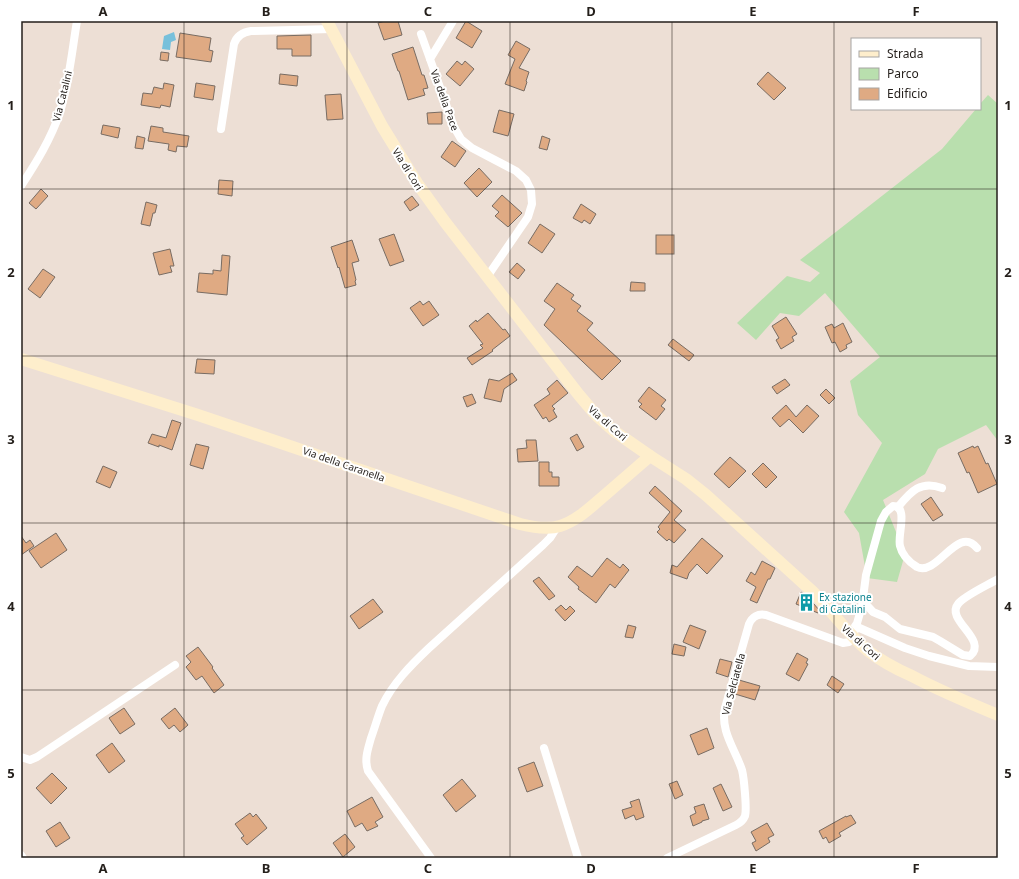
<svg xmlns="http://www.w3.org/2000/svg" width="1019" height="879" viewBox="0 0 1019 879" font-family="'Noto Sans',sans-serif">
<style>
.green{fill:#b9dfae}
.water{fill:#77c0db}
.building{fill:#dfaa83;stroke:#786c63}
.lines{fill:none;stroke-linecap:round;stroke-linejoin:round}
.street{stroke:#fff;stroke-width:8}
.secondary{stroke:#feeecc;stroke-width:12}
.grid{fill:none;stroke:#241f1b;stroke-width:1;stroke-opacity:0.55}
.labels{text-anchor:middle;stroke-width:4;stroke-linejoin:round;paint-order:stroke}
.street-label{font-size:10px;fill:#241f1b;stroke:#fff}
.culture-label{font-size:10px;fill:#0d838f;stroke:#fff;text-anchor:start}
.neatline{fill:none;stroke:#241f1b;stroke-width:1.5}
.grid-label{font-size:13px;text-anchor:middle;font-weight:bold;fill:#241f1b}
</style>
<rect width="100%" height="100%" fill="#eddfd5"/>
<!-- green -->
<polygon class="green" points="988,95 998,104 998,441 986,425 938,449 925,474 883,500 905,554 897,582 867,578 859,533 844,512 882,443 858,415 850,381 880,357 825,293 799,316 780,313 756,340 737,323 787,276 810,282 820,273 800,260 942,149 976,109 980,109 980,104"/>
<!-- water -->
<polygon class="water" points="174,32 176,40 171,42 170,50 162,49 164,36"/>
<!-- building -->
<g class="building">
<polygon points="385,21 398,21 402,35 384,40 378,23"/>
<polygon points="466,21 482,31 472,48 456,38"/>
<polygon points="180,33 211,38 209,50 213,51 211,62 176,57"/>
<polygon points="311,35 311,56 292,56 292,49 277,49 277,36"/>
<polygon points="516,41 530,49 519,68 529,72 526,81 527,82 524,91 505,84 515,59 508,55"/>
<polygon points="413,47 422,75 424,75 428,88 423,89 425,95 408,100 399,71 398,71 392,54"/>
<polygon points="161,52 169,53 168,61 160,60"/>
<polygon points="457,61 462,65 465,61 474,69 460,86 446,74"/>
<polygon points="768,72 786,88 774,100 757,84"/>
<polygon points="280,74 298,76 297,86 279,84"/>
<polygon points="164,83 174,85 170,107 161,105 160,108 141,105 143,93 152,94 154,87 163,89"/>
<polygon points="196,83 215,86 213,100 194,97"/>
<polygon points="341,94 343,119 327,120 325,95"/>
<polygon points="499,110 514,114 508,136 493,132"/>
<polygon points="442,112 442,124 428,124 427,113"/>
<polygon points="103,125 120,128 118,138 101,134"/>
<polygon points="151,126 163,128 163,132 189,136 187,147 177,146 176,152 168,150 169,144 148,141"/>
<polygon points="137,136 145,138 143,149 135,148"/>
<polygon points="542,136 550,139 547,150 539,148"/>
<polygon points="452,141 466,151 455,167 441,157"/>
<polygon points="479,168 492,182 477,197 464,183"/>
<polygon points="219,180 233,181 232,196 218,194"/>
<polygon points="41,189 48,196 36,209 29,203"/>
<polygon points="502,195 522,213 508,227 495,216 499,212 492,206"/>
<polygon points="412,196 419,205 410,211 404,202"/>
<polygon points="146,202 157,205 155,213 153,213 150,226 141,224"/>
<polygon points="581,204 596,214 590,224 584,220 582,223 573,218"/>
<polygon points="540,224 555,234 542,253 528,243"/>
<polygon points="394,234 404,261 390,266 379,239"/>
<rect x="656" y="235" width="18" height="19"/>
<polygon points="352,240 359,261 352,263 356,280 355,281 356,285 345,288 339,267 338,268 331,247"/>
<polygon points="170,249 174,266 170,266 172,272 159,275 153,253"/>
<polygon points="222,255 230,256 227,295 197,292 199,273 213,274 213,270 221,271"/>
<polygon points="517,263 525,270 518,279 509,272"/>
<polygon points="43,269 55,277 40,298 28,289"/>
<polygon points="631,282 645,283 645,291 630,291"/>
<polygon points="557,283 574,295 571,299 581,306 577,311 593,323 587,330 621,361 602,380 544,325 555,309 544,301"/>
<polygon points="420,301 423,305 429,301 439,315 423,326 410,308"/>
<polygon points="488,313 503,330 505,329 510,336 492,350 493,351 472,365 467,358 483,348 480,345 483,344 469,326 476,320 477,322"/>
<polygon points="786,317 797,334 792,337 794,341 781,349 776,340 779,338 772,326"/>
<polygon points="843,323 852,342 846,345 847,348 840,352 835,342 832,343 825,327 832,324 834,328"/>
<polygon points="673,339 694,355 689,361 668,345"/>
<polygon points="197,359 215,360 214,374 195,373"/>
<polygon points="512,373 517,380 504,389 501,402 484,398 489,379 499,381"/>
<polygon points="785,379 790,385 777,394 772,387"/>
<polygon points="557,380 568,393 552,406 555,409 553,410 557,417 549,422 546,417 543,419 534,405 550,394 547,389"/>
<polygon points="649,387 666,400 661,406 665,409 656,420 639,407 642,404 638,401"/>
<polygon points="826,389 835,398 829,404 820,395"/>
<polygon points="472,394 476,403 467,407 463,397"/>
<polygon points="786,405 796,417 807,405 819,416 803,433 789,419 780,427 772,418"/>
<polygon points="172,420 181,423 172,450 159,445 159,447 148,443 152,434 166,438"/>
<polygon points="577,434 584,447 577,451 570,438"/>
<polygon points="526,440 536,440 538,461 518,462 517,449 527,448"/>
<polygon points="196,444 209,447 203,469 190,465"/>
<polygon points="973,446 974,448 978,446 986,464 988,463 997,484 978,493 969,472 967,473 958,453"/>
<polygon points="730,457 746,471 729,488 714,474"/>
<polygon points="539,462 549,462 549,472 552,472 552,477 559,477 559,486 539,486"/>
<polygon points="763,463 777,477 766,488 752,474"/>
<polygon points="103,466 117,472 110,488 96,482"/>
<polygon points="655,486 682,511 674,520 686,530 674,543 669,539 667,541 657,532 660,529 658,527 670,512 649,493"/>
<polygon points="931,497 943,515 933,521 921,504"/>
<polygon points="56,533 67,550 41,568 29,551"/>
<polygon points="21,536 26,543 30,540 34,546 21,555"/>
<polygon points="702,538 723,556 707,574 697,564 689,573 687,579 670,573 672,565 677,567"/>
<polygon points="607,558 620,568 623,564 629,570 615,588 610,584 596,603 578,589 579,587 568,577 577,566 592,577"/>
<polygon points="762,561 775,568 770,579 768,579 757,603 750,600 756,587 746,581 751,572 755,575"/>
<polygon points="539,577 555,596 549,600 533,581"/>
<polygon points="801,592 808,597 819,610 818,613 796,604"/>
<polygon points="373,599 383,612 359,629 350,616"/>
<polygon points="561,605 566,610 570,606 575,611 565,621 555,610"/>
<polygon points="628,625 636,627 633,638 625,637"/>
<polygon points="690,625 706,631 699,649 683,642"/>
<polygon points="674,644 686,647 684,656 672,654"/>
<polygon points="198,647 213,667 212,668 224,685 214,693 202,676 196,680 186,667 191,662 186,656"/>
<polygon points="797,653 808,659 806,663 808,664 799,681 786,674"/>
<polygon points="720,659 732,662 728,677 716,673"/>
<polygon points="832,676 844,684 838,693 827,685"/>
<polygon points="739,680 760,686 755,700 735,694"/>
<polygon points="124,708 135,724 120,734 109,718"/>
<polygon points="175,708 188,725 180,732 174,725 169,729 161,719"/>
<polygon points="707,728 714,748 698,755 690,735"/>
<polygon points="112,743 125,761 109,773 96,755"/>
<polygon points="534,762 543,786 527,792 518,768"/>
<polygon points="52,773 67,788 51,804 36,788"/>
<polygon points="462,779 476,796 456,812 443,795"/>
<polygon points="677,781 683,795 675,799 669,784"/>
<polygon points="721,784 732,807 723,811 713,788"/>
<polygon points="372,797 383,817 375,822 378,826 367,831 362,823 355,827 347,811"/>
<polygon points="639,799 644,817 636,820 634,815 625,819 622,810 632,807 630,802"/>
<polygon points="704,804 709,819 702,821 702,822 693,826 690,816 696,813 694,807"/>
<polygon points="250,813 253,817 256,814 267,828 247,845 241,838 244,836 235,824"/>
<polygon points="851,815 856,823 839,833 841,836 829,843 826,837 823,839 819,831 846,816 846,817"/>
<polygon points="60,822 70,838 56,847 46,831"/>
<polygon points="767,823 774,835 768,838 770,842 756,851 752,843 756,841 751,832"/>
<polygon points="345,834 355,847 343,857 333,843"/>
</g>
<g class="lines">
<!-- street -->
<g class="street">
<polyline points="453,21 430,59 454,127 461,139 472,148 516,171 526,180 531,190 532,204 528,217 487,277"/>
<polyline points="421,34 430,59"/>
<path d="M221 129 234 44C237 35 243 32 251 31L332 29"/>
<path d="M21 186C36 163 51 139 60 112 69 83 72 51 77 21"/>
<path d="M898 507C911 491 921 480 942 488"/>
<path d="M863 601 873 612 885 617 900 629 933 637 940 641 963 655 970 656C989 640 945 620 958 604 964 596 988 585 998 579"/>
<polyline points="855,626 905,648 929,656 969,666 998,667"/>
<polyline points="544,748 578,858"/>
<polyline points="21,757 30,760 37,757 175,665"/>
<polyline points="21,855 23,858"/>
<path d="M431 858 368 771C364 759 368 749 371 738 375 727 378 716 382 706 393 683 411 665 429 648L543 545 550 538 557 527"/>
<path d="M667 858 736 825C740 823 743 821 745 816 747 809 744 778 742 770 735 749 720 731 725 708L749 624C752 617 758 613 766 615L843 643 849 642 853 637 862 606 866 575 881 521 886 512 893 506C909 506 897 536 900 546 902 555 909 562 917 567 937 577 958 524 977 548"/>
</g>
<!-- secondary -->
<g class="secondary">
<path d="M327 21 382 126 417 183 445 222 579 395 596 415 614 431 650 456 686 479 706 495 813 592C832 611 847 633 867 650 881 661 896 669 912 676 940 691 969 703 998 715"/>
<path d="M21 359 198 415 520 524C532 527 547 530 560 526 577 521 592 506 605 495 620 482 635 469 650 456"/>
</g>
</g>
<!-- grid -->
<path class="grid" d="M184 21V858M347 21V858M510 21V858M672 21V858M834 21V858M21 189H998M21 356H998M21 523H998M21 690H998"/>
<!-- icons -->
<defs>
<symbol id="building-bare" viewBox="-9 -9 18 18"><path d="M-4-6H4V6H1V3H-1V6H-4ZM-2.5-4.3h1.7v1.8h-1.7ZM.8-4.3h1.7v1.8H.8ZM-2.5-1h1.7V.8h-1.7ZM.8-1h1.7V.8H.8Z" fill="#0f9aa8" stroke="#fff" stroke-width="2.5" paint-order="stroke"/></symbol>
</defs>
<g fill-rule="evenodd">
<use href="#building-bare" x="794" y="590" width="25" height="25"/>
</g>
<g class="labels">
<!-- street labels -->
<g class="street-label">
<text transform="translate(62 96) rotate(-76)" y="4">Via Catalini</text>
<text transform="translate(445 100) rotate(70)" y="4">Via della Pace</text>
<text transform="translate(408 169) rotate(58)" y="4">Via di Cori</text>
<text transform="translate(608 423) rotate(41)" y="4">Via di Cori</text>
<text transform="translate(344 464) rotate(19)" y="4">Via della Caranella</text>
<text transform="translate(861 642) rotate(42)" y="4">Via di Cori</text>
<text transform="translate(733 684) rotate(-75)" y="4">Via Selciatella</text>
</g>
<!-- culture labels -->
<g class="culture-label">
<text x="819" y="601">Ex stazione<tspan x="819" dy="12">di Catalini</tspan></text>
</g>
</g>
<!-- border -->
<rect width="1019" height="879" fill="none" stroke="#ffffff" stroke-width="44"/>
<!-- legend -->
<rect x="851" y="38" width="130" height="72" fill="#ffffff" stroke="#a7a5a4"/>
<rect x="859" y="51" width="20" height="6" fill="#feeecc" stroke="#a7a5a4"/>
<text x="887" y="58" font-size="12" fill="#241f1b">Strada</text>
<rect x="859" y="68" width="20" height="12" fill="#b9dfae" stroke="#a7a5a4"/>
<text x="887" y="78" font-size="12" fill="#241f1b">Parco</text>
<rect x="859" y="88" width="20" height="12" fill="#dfaa83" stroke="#a7a5a4"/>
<text x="887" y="98" font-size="12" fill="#241f1b">Edificio</text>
<rect x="22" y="22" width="975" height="835" class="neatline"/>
<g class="grid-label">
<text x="103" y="16">A</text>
<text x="266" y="16">B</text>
<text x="428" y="16">C</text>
<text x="591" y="16">D</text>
<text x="753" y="16">E</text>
<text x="916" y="16">F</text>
<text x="11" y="110">1</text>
<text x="1008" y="110">1</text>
<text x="11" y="277">2</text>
<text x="1008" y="277">2</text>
<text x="11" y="444">3</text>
<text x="1008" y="444">3</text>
<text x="11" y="611">4</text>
<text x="1008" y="611">4</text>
<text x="11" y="778">5</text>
<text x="1008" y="778">5</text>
<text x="103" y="873">A</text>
<text x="266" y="873">B</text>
<text x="428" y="873">C</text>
<text x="591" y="873">D</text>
<text x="753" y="873">E</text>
<text x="916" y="873">F</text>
</g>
</svg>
